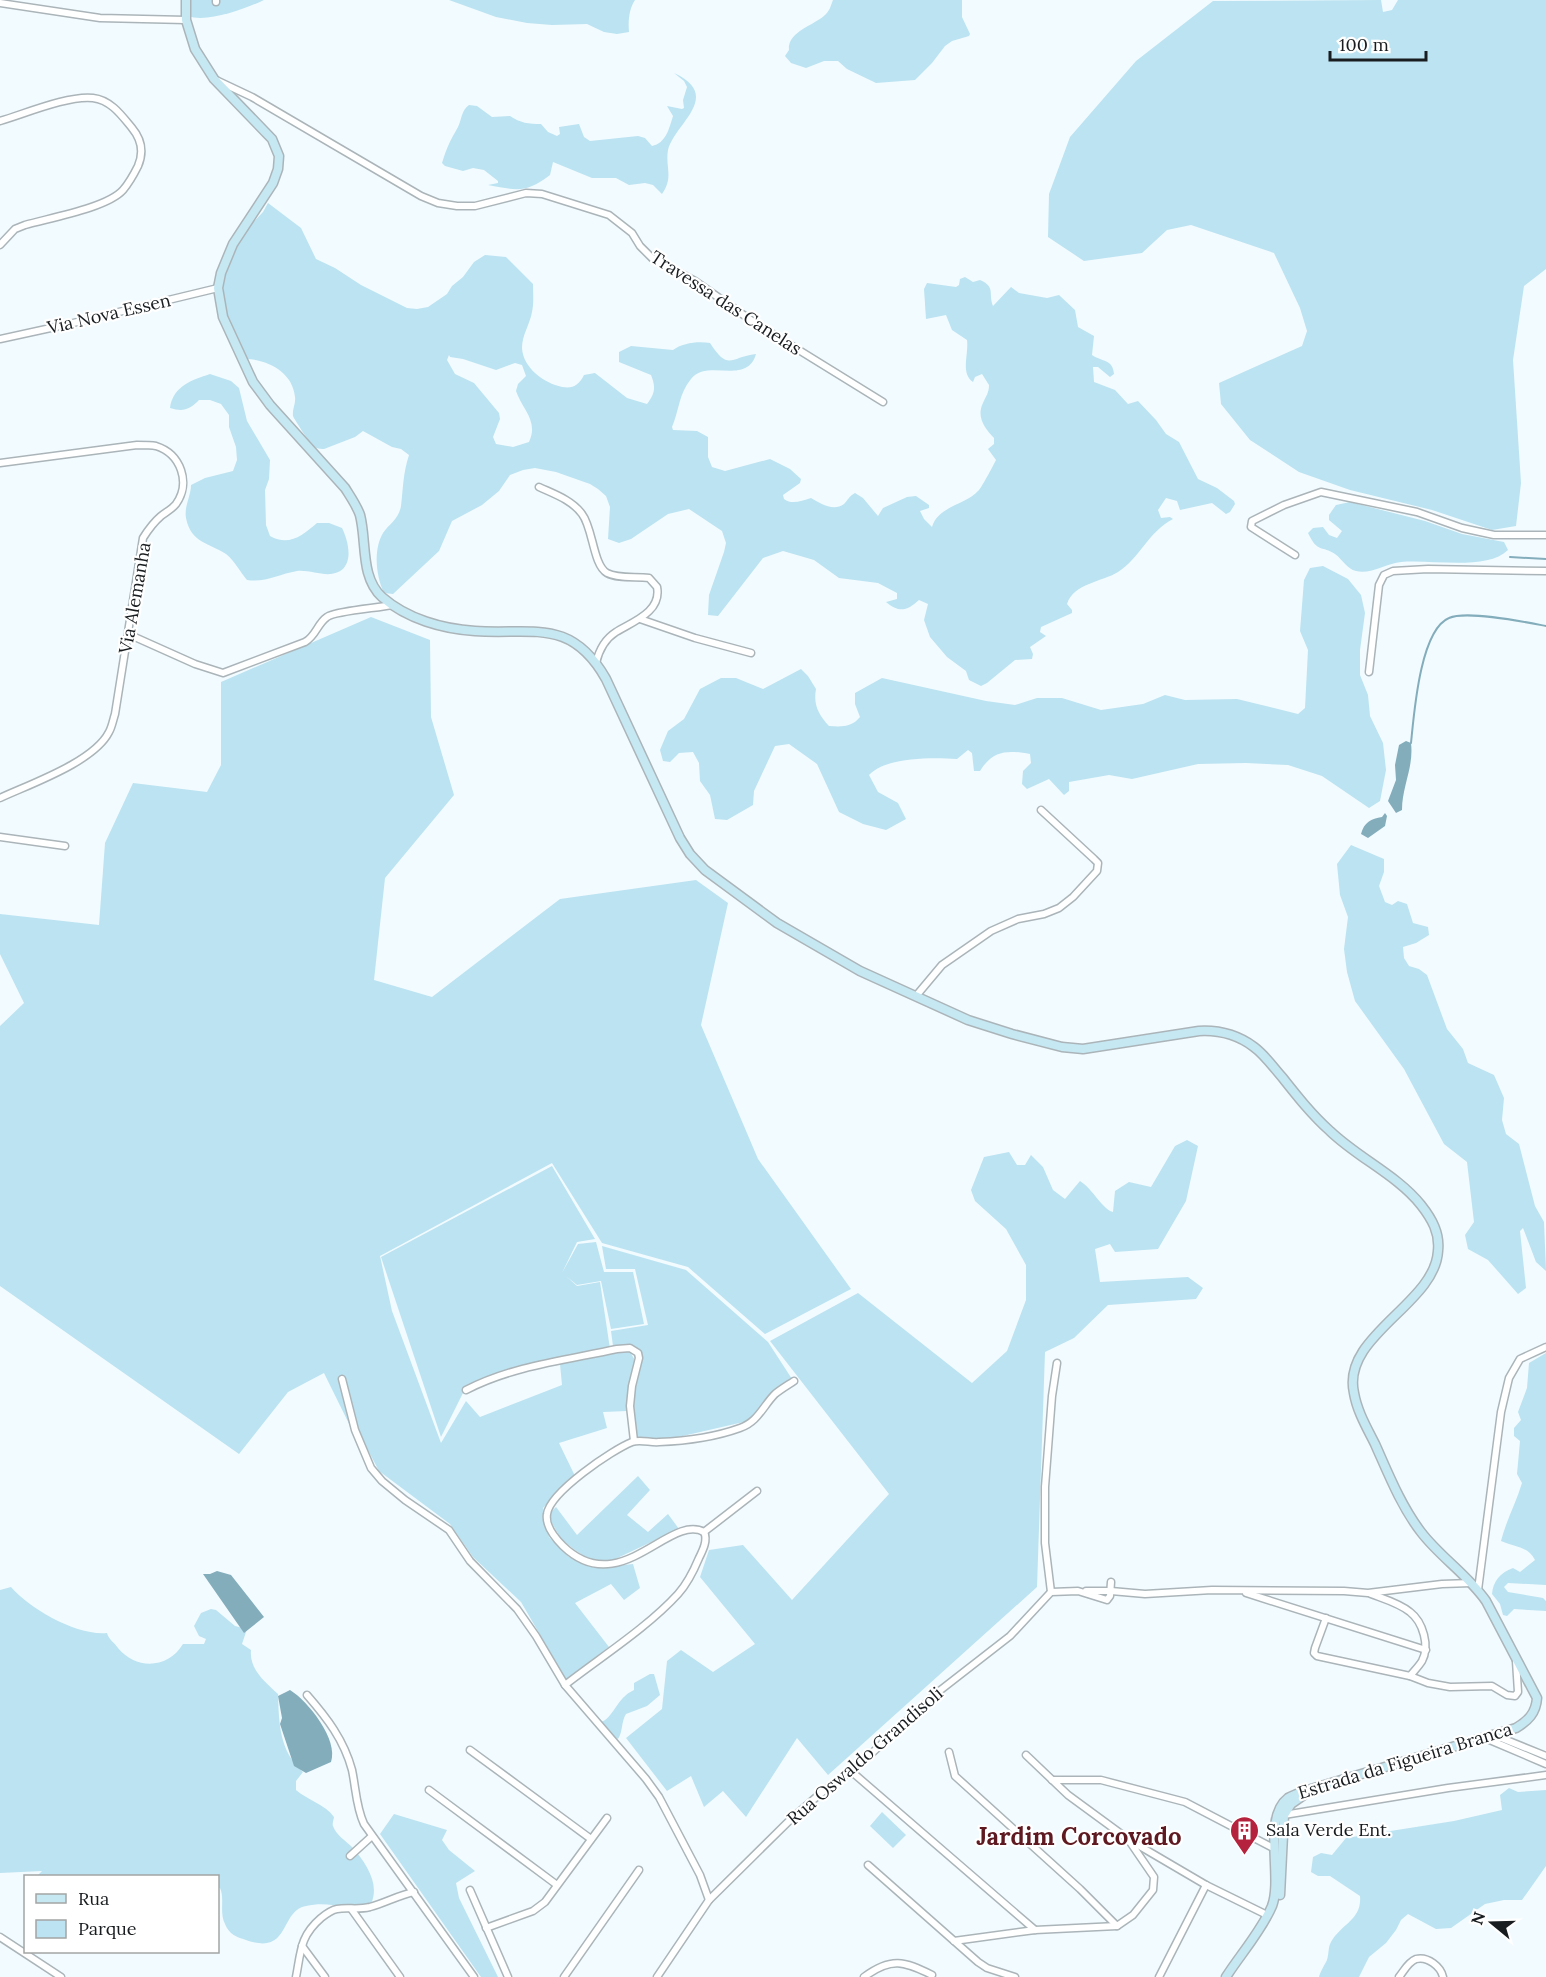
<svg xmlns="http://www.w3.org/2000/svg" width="1546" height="1977" viewBox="0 0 1546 1977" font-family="Lora,serif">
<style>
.green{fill:#bce3f1;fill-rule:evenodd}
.water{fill:#84adbc}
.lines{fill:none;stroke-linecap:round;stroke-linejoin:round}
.stream{stroke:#84adbc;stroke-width:2}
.minor-casing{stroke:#abb5b9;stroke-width:9}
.secondary-casing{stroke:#abb5b9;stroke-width:11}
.minor{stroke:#fff;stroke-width:6}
.secondary{stroke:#c6e8f3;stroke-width:8}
.labels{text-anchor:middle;stroke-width:4.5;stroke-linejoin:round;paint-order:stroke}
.street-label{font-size:18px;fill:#191d1f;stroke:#fff}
.poi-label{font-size:18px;fill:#191d1f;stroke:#fff;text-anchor:start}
.district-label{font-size:24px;font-weight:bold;fill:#5e1921;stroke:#fff}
</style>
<rect width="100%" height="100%" fill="#f2fbff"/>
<!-- green -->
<g class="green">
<path d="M187 0H264C245 9 207 23 188 16Z"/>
<path d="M449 0H635C629 9 628 21 629 32L617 34 604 32 587 24 552 25 527 23 496 17Z"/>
<path d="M833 0H962V17L970 34 969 36 952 41 945 46 932 63 915 80 876 83 847 69 838 61H824L806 68 791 63 785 56 789 50C787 31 816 25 826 14 830 10 831 5 833 0Z"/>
<polygon points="1381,0 1383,12 1392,10 1398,0 1546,0 1546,269 1524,286 1513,360 1521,483 1516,526 1492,530 1432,510 1350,490 1299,472 1250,440 1221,404 1219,383 1302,346 1307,331 1300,308 1274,253 1191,225 1167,230 1142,253 1084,261 1048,237 1049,194 1070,137 1136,61 1213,1"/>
<path d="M674 73C724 96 674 124 668 150 665 167 674 177 662 194L653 185 645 183 629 185 616 178H592L553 162 550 175C525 194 517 190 488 185L498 183V181L484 170 473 168 463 171 445 166 442 163C447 147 450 141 458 127 462 119 461 111 469 105L477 106 492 117 510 116C520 123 529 124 541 124L548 132 557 136 560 134 559 127 579 124 584 137 590 141 638 136 645 138 652 146C666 143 669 129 673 116L667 106 682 109 684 108 683 100 687 87 684 81Z"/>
<path d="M268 203 301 228 316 259 335 268 361 285 407 308 417 309 428 307 447 294 452 286 463 277 474 262 485 255 506 257 533 284C533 294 534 303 532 312 530 324 522 335 522 348 523 368 544 383 562 387 573 389 579 385 584 375L595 373 627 398 647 404C655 394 656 387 651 375L619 362V352L631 346 673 350C682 343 698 341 710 343 729 372 730 357 756 354 747 386 707 358 691 379 679 393 679 411 672 427L673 430 697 431 708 437V457L712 467 725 471 770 459 790 469 801 479 800 483 783 495 784 499C792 505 801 501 811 498 820 503 833 512 844 504 848 500 849 496 855 493L863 498 878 516 883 508 907 497 916 496 929 505V508L920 511 924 519 932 527C938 506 966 505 979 490 982 487 994 464 996 460L988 449 994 444V438C985 429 976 417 983 403 986 396 989 393 989 385L982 374 975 377 973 382C960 373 969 354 967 340L952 330 946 315 926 319 924 289 927 283 956 287 959 285 960 279 965 277 973 282 980 280C996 287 988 293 993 306L1011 287 1019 293 1047 298 1059 295 1075 310 1078 327 1094 336 1092 355C1102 362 1113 359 1114 374L1110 377 1098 367H1093L1094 382 1115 390 1128 404 1138 401 1156 420 1166 434 1179 442 1198 479 1217 488 1234 501 1235 504 1230 512 1226 514 1212 503 1180 510 1177 501 1166 498 1158 510 1161 518 1170 517 1173 519C1149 531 1140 558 1118 572 1102 582 1074 583 1067 604L1072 610V613L1041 627 1040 632 1046 636 1030 647 1033 654 1032 659 1015 660 987 683 981 686 969 680 966 671 947 657 930 637 924 620 928 604 919 600C907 611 899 613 886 602L897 599V593L878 583 839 578 814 560 783 551 763 558 718 616 708 615 709 595 724 552 726 543 722 531 689 509 668 514 631 539 619 543 608 539 610 507 606 496 598 489 590 484 556 472 535 468 523 470 510 475 499 491 482 505 452 521 439 551 393 594 384 593C376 576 373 550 383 533 389 524 399 519 401 506 403 489 403 473 409 455L401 449 392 447 363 431 355 437 324 449C319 449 314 448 311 444 308 440 294 419 293 416 292 409 296 404 295 397 293 373 269 360 247 359L233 341 218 291 241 235 263 212ZM449 355 450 357 463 359 496 370 515 363 522 365 526 376 518 384 516 391C522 409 539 421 529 442L513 447 496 444 493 437 500 419 499 413 474 383 455 374 447 360Z"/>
<path d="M210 374 231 381 239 388 247 421 270 460 269 479 265 490 266 525 270 536C289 547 303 535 317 523H329L342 528C349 542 356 571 331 574 320 575 309 570 297 571 279 574 265 583 247 580 240 572 235 561 226 554 209 543 191 543 186 518 184 506 191 496 191 485L205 478 233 471 237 460 236 447 229 427V415L221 404 210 400H199C189 410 183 412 170 408 173 386 192 380 210 374Z"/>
<path d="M1350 502 1425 521 1462 534 1504 542 1508 550C1487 571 1431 559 1401 562 1387 563 1370 575 1356 571 1347 569 1343 560 1335 554 1322 545 1318 554 1308 533L1313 528 1323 527 1329 535 1337 538 1342 531 1329 520V515L1336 505Z"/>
<path d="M1323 566 1348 579 1361 595 1365 613 1360 650V675L1368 695 1370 716 1383 743 1386 770 1380 801 1369 808 1322 776 1288 765 1246 763 1198 764 1132 779 1109 775 1069 782V791L1064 795 1049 779 1027 789 1022 784 1023 771 1031 763 1030 754C1007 750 993 750 980 771H974L972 753 968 750 957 759C932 757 886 757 869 775L878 792 898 803 906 819 886 830 863 824 839 812 817 764 789 744 775 746 754 791 753 805 727 820 715 819 710 795 700 781 699 763 693 752 679 753 670 762 663 761 660 750 668 731 684 719 700 689 721 678H736L763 689 801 669 808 676 816 689C813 705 819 715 829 726 842 727 852 727 860 717L855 704V693L882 678 986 701 1015 705 1037 698H1062L1101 710 1143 704 1165 695 1185 700 1237 699 1298 714 1305 708 1308 650 1300 631 1304 580 1310 568Z"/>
<polygon points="371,617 430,640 431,717 454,795 385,878 374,980 432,997 560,899 696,880 728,903 701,1025 758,1159 851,1289 765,1334 688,1267 602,1243 552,1163 380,1256 392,1311 441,1443 466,1401 480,1417 562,1385 560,1364 629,1350 636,1362 627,1411 603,1412 607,1428 559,1443 575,1476 543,1508 549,1537 569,1557 596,1568 633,1564 640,1588 624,1600 611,1584 575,1603 609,1647 567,1681 521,1602 473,1557 450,1524 379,1471 361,1437 345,1378 342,1375 338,1379 357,1440 324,1373 288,1392 239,1454 0,1286 0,1026 24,1003 0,954 0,914 99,925 105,843 133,783 207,792 221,765 221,682"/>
<polygon points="1351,845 1384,859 1384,872 1379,886 1385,902 1392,905 1398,901 1407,904 1413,923 1428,927 1429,935 1416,943 1403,947 1404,958 1409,966 1419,969 1427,975 1447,1029 1463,1049 1468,1063 1494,1075 1504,1098 1502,1120 1506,1134 1519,1144 1535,1206 1544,1222 1546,1271 1536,1262 1523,1228 1520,1231 1526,1288 1518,1294 1488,1260 1468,1249 1465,1235 1474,1222 1467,1162 1444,1144 1404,1069 1355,1001 1347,972 1344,949 1348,917 1340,895 1337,864"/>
<path d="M1187 1140 1198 1146 1186 1201 1158 1249 1115 1252 1110 1244 1095 1249 1100 1282 1188 1277 1203 1288 1196 1299 1108 1305 1074 1338 1045 1352 1037 1587 828 1775 797 1738 746 1817 723 1791 704 1807 691 1776 667 1791 626 1738 662 1709 667 1661 681 1650 713 1672 755 1644 700 1577 709 1550 743 1545 792 1600 889 1494 770 1341 858 1293 972 1383 1007 1351 1026 1300V1265L1006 1229 975 1201 971 1190 984 1157 1009 1152 1017 1165H1025L1031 1155 1043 1167 1053 1190 1065 1199 1080 1181C1093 1189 1102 1209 1113 1212L1115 1191 1129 1182 1151 1187 1175 1146Z"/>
<polygon points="552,1166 595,1239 577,1242 562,1273 578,1244 596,1242 604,1272 633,1272 644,1324 611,1329 601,1281 577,1285 566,1276 577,1286 600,1282 610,1349 503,1372 465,1389 441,1437 381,1257"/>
<path d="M602 1246 686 1270 768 1342 792 1379 748 1421 674 1438H637C635 1424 633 1410 634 1395 635 1375 646 1369 638 1349L628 1345 613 1346 611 1331 648 1325 635 1269H606Z"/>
<path d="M1546 1353V1585L1508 1583 1504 1587 1508 1592 1543 1598 1546 1601V1611L1514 1609 1507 1616 1503 1615 1500 1604 1492 1594C1493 1581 1500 1573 1513 1568L1520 1572 1535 1560C1528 1546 1514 1547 1501 1541 1506 1521 1516 1503 1522 1483L1517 1474 1520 1441 1514 1436V1428L1521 1420 1518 1412 1527 1388 1529 1363Z"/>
<polygon points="638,1476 650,1490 627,1515 648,1532 668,1514 679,1529 611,1561 592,1561 575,1550 561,1539 552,1523 550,1513 556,1507 577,1535"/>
<path d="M11 1587C30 1609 77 1636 107 1633 109 1640 114 1642 118 1648 136 1670 168 1669 183 1644H204L206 1639 199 1636 194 1626 201 1613 211 1609 216 1610 235 1626 247 1629 242 1644 251 1650C249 1669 265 1682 278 1694 279 1723 279 1751 303 1772L296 1781V1790C307 1800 325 1804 334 1817 334 1818 332 1825 333 1826 336 1835 346 1841 352 1847 368 1865 384 1890 366 1911 346 1908 327 1901 306 1906 279 1911 291 1956 246 1940 236 1937 229 1934 225 1924 219 1912 225 1899 220 1888H218V1876H37L42 1871 0 1873V1590Z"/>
<path d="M650 1674H654L660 1695 647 1706 626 1714C621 1722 623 1732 618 1739L613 1737 600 1722C613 1720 616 1698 634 1690V1683Z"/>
<path d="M1509 1788 1518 1792 1546 1790V1866L1522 1900H1504L1485 1904 1451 1928 1436 1929 1408 1914 1401 1920 1396 1930 1386 1943 1369 1957 1359 1977H1319C1321 1970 1324 1966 1327 1960 1329 1954 1328 1947 1331 1942 1342 1923 1362 1920 1360 1896L1330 1876H1318L1311 1872 1313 1857 1321 1853 1332 1855 1346 1838 1454 1821 1502 1810 1500 1795Z"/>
<polygon points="882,1812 906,1835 893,1848 870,1826"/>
<polygon points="394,1814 447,1830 442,1840 449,1850 475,1871 456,1883 459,1898 498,1977 481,1977 380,1834"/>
</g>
<!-- water -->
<g class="water">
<path d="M1406 741 1411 743C1414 767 1402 786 1402 810L1396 813 1388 801 1396 780 1395 765 1399 745Z"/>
<path d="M1385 813 1387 816 1385 826 1368 838 1361 834C1364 822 1371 819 1382 817Z"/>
<polygon points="217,1571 231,1575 264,1617 244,1633 203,1574 210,1574"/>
<path d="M290 1690C308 1701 339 1740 331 1762L306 1773 294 1766 280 1724 282 1718 278 1696Z"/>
</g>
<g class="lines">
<!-- stream -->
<g class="stream">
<polyline points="1510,557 1546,559"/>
<path d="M1411 743C1414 714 1420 630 1449 618 1467 610 1525 622 1546 626"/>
</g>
<defs>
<g id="minor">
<polyline points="216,2 216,0"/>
<polyline points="0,3 100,18 186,20"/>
<polyline points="216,80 252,97 421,196 438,203 457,206 475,206 526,193 542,194 609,215 632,233 640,246 652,258 695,281 755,323 883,402"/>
<path d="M0 121C24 114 69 95 93 98 111 100 122 116 132 128 142 140 144 152 138 166 134 174 129 183 123 190 107 208 49 218 25 225L15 229 0 245"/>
<polyline points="0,339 69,324 218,288"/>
<path d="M0 463 137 445C143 445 151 445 156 446 181 454 191 483 176 504 172 509 166 512 161 516 154 522 148 530 143 538L115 714C113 720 112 727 109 732 94 762 30 784 0 798"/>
<path d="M539 487C554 494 572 500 582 514 593 528 593 565 607 573 618 579 637 576 649 578L657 587C662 612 632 622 616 632 605 639 599 650 596 663"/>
<polyline points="1295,555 1251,527 1252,521 1284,505 1321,492 1417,512 1462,528 1494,535 1546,535"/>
<polyline points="640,619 695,638 751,653"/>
<path d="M128 634 195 664 223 673 305 642C316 636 317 624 327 617 335 611 378 608 392 605"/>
<polyline points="1369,672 1379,585 1384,575 1393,571 1428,569 1546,571"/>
<polyline points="0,837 65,846"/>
<polyline points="916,996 942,965 991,931 1018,919 1044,914 1059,908 1073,897 1097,871 1098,863 1094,859 1041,810"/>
<polyline points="342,1379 355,1430 371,1468 382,1481 405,1500 449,1530 470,1561 517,1609 536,1636 565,1685 646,1779 659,1797 700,1875 709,1900"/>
<path d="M466 1390C512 1366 566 1360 617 1349L630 1348 638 1353 639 1358 632 1386 630 1406 634 1441"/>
<path d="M704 1532C669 1513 620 1601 563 1546 555 1538 545 1526 547 1514 550 1492 612 1450 632 1442 640 1439 651 1443 659 1442 686 1441 715 1437 740 1428 758 1422 763 1406 775 1394 781 1389 788 1385 794 1381"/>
<polyline points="704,1532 757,1491"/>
<polyline points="1478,1590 1501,1412 1509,1378 1520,1359 1546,1347"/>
<polyline points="1086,1591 1111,1591 1145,1594 1212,1590 1344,1591 1368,1593 1442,1584 1471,1583"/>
<polyline points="1051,1592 1045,1543 1045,1487 1052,1396 1057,1363"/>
<polyline points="1246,1593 1426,1650"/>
<path d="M1371 1594C1384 1599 1399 1603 1410 1612 1423 1622 1430 1646 1422 1661 1419 1666 1414 1671 1410 1676"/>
<polyline points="1326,1618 1315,1648 1314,1653 1317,1656 1410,1676 1428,1683 1450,1687 1492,1686 1507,1695 1515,1696 1518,1692 1516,1661"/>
<path d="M565 1685C601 1657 648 1627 678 1594 687 1584 694 1570 699 1558 703 1550 708 1540 704 1532"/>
<path d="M307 1695C327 1718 344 1740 352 1770 356 1789 356 1807 364 1824L474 1977"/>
<polyline points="1494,1735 1546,1756"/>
<polyline points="1485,1738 1546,1764"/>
<polyline points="470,1750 591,1839"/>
<polyline points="949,1752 955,1776 1080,1889 1117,1926"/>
<polyline points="852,1772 1035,1930"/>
<polyline points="1052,1780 1101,1780 1185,1802 1275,1849"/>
<polyline points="429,1790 557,1885"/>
<polyline points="1284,1815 1448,1788 1546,1775"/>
<polyline points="1131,1841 1206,1885 1267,1915"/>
<polyline points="350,1856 372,1836"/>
<polyline points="868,1865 978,1962 987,1968 1015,1977"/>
<polyline points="470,1890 508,1977"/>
<polyline points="352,1910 400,1977"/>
<polyline points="486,1928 533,1911 545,1902 607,1818"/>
<polyline points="0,1937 61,1977"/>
<polyline points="954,1941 1035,1930 1117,1926 1133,1915 1153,1890 1154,1877 1128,1839 1068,1795 1026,1755"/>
<polyline points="302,1946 325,1977"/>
<path d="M296 1977C301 1951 300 1936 321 1918 326 1914 331 1910 337 1909 348 1907 357 1910 370 1907 385 1903 399 1895 414 1892"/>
<polyline points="564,1977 639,1870"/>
<polyline points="657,1977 709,1900 790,1820 821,1793 859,1765 938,1692 1010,1636 1051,1592 1078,1591 1107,1600 1110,1596 1111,1582"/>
<path d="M864 1977C891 1957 904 1961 932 1975"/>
<polyline points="1159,1977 1206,1885"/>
<path d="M1399 1977C1404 1971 1408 1962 1416 1959 1428 1956 1441 1967 1443 1977"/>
</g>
<g id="secondary">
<path d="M186 0V20L195 49 214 79 272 139 279 156 278 169 273 183 233 244 221 273 218 288 223 317 253 382 270 405 345 488C350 496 357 506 360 515 367 542 360 577 382 597 407 619 443 629 475 631 532 635 571 617 606 679L680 838 690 854 705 870 777 923 860 971 968 1020 1012 1034 1062 1047 1083 1049 1199 1031C1218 1030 1238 1035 1254 1047 1265 1055 1273 1067 1282 1077 1297 1096 1312 1115 1330 1131 1358 1158 1397 1175 1421 1205 1432 1219 1440 1233 1438 1251 1435 1304 1341 1336 1354 1393 1357 1411 1367 1428 1375 1444 1388 1473 1401 1506 1421 1532 1440 1557 1468 1575 1486 1601L1537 1698C1536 1713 1528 1721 1516 1728L1301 1792C1297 1794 1292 1796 1288 1798 1262 1818 1283 1877 1272 1906 1262 1930 1240 1955 1226 1977"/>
<polyline points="1280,1895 1284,1815 1291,1804 1304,1795"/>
</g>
</defs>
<!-- minor casing -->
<use href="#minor" class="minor-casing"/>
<!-- secondary casing -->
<use href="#secondary" class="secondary-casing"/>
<!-- minor -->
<use href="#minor" class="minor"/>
<!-- secondary -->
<use href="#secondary" class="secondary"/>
</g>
<!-- icons -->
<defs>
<symbol id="building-pin" viewBox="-11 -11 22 30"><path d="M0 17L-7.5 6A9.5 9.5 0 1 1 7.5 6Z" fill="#b4223d" stroke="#fff"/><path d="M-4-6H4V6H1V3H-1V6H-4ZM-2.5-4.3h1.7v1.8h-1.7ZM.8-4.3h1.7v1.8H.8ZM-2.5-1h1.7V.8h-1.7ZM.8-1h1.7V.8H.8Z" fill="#fff"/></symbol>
</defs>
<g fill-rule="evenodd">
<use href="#building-pin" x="1228" y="1814" width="33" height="45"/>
</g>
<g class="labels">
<!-- street labels -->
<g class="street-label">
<text transform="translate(726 303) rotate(33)" y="6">Travessa das Canelas</text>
<text transform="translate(109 314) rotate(-13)" y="6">Via Nova Essen</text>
<text transform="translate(135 598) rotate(-80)" y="6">Via Alemanha</text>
<text transform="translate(865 1756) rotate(-41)" y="6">Rua Oswaldo Grandisoli</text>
<text transform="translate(1405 1761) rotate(-17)" y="6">Estrada da Figueira Branca</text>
</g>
<!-- poi labels -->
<g class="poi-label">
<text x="1266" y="1836">Sala Verde Ent.</text>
</g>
<!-- district labels -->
<g class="district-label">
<text x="1079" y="1845">Jardim Corcovado</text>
</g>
</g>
<!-- legend -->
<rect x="24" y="1875" width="195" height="78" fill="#ffffff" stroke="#a3a5a5" stroke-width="1.5"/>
<rect x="36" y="1894" width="30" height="9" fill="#c6e8f3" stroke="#a3a5a5" stroke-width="1.5"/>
<text x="78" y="1905" font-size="18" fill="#191d1f">Rua</text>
<rect x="36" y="1920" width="30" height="18" fill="#bce3f1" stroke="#a3a5a5" stroke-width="1.5"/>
<text x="78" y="1935" font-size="18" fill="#191d1f">Parque</text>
<!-- north arrow -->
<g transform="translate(1492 1923) rotate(289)" stroke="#ffffff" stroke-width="4.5" paint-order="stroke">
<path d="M0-4.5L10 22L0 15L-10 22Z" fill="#191d1f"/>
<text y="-9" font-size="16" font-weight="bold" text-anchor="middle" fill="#191d1f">N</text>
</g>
<!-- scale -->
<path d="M1330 51v9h96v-9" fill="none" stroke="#191d1f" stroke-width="3"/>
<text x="1339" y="51" font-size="18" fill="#191d1f" stroke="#ffffff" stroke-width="4.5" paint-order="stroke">100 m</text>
</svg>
